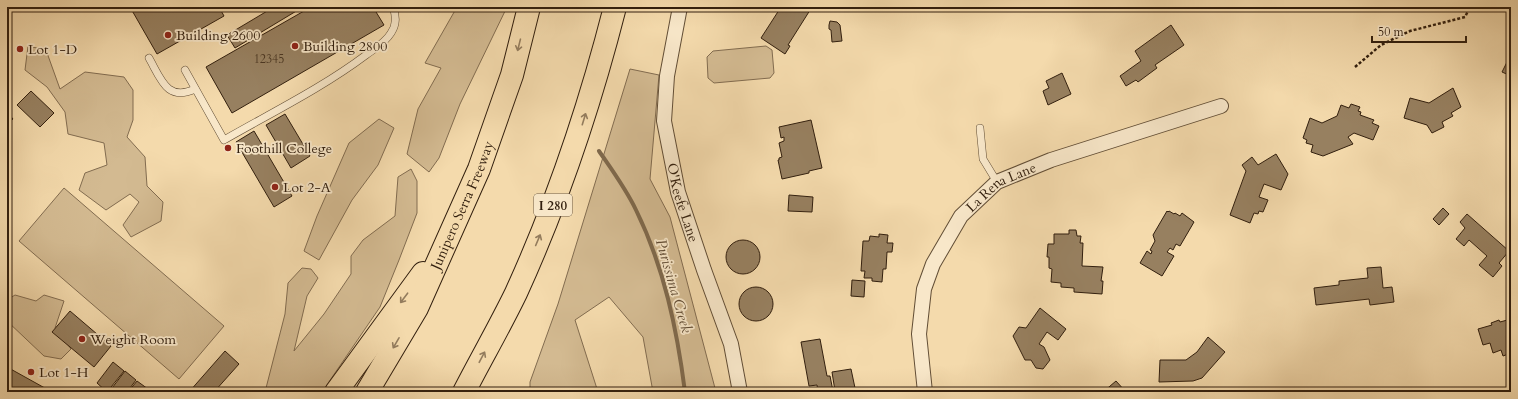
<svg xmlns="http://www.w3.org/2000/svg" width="1518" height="399" viewBox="0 0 1518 399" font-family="Cardo,serif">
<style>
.green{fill:#d3ba91;stroke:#826c50}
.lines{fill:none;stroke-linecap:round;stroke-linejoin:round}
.stream{stroke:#7f694c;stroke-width:4}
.building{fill:#978060;stroke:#321f0e}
.lane-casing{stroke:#624e36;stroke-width:8}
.street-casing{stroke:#624e36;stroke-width:16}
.highway-casing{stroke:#321f0e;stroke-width:24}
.path{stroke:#321f0e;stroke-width:2.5;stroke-dasharray:3 2;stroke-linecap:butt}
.lane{stroke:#f8e7c9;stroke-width:7}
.street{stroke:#f8e7c9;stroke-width:14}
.highway{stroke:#f4daac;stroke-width:22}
.oneway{stroke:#937c5d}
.poi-dot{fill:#8f2418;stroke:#f8e7c9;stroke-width:1.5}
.labels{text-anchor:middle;stroke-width:3.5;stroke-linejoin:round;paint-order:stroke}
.number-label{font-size:12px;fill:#4b3722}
.shield{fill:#f8e7c9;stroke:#6d5b46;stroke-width:1}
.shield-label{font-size:13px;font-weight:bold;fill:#321f0e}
.poi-label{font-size:14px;fill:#321f0e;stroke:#f8e7c9;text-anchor:start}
.street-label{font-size:14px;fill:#321f0e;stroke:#f8e7c9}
.water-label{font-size:15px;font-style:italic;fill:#5f4a32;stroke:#f8e7c9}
</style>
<rect width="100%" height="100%" fill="#f4daac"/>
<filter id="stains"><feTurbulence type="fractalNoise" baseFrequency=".005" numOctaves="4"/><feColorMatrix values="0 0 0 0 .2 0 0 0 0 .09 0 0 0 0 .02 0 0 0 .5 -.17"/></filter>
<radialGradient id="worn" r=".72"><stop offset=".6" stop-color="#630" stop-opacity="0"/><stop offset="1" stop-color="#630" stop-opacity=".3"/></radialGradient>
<!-- green -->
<g class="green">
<polygon points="457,7 507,7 460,104 439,158 429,172 407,154 418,109 441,68 425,63"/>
<polygon points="28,46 46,50 60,89 85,72 124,77 133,90 133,120 127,137 145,157 147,186 163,202 161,221 131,237 123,225 139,202 130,194 106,210 79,190 85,173 107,165 104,143 68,134 65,112 47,87 25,70"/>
<polygon points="766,46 772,50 774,73 770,78 714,83 708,78 707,57 713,51"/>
<polygon points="630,69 659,75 650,179 670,217 716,392 653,392 643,337 609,297 575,320 598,392 530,392 530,382 558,304"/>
<polygon points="379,119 394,128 378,165 352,200 319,260 304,251 317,216 349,143"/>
<polygon points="411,169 417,181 417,213 399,260 380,307 322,392 265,392 285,314 288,283 302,268 311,269 318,278 307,296 294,351 324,314 351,274 351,256 363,240 395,216 398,177"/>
<polygon points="64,188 224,326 179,379 19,241"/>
<polygon points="15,295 36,301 44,295 64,301 55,328 71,349 61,359 44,356 7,321 7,300"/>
</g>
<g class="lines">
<!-- stream -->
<path class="stream" d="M599 151C612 170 626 189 636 210 664 267 677 329 685 392"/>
</g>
<!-- building -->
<g class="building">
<polygon points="130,7 219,7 224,16 157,54"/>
<polygon points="274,7 303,7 235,48 227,35"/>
<polygon points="311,7 373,7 384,25 232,113 206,67"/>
<polygon points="781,7 812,7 788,45 790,46 785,54 761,38"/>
<polygon points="830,21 837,22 840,25 842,41 832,42 831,30 829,29 829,25"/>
<polygon points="1171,25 1184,45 1155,65 1157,68 1138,82 1136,80 1126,86 1120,76 1141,61 1135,51"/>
<polygon points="1511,61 1511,76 1502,72 1507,62 1510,63"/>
<polygon points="1062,73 1071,94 1048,105 1043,91 1049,88 1046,81"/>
<polygon points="1453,88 1461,107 1451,113 1453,116 1442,122 1444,127 1432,133 1427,125 1404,118 1410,98 1429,103"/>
<polygon points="31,91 54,113 40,127 17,105"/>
<polygon points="1351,104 1360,107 1358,111 1361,112 1360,115 1374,120 1372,123 1379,126 1373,140 1354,133 1348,137 1353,144 1323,156 1311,152 1313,145 1306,143 1307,140 1303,138 1310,118 1322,123 1337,116 1341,105 1349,108"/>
<polygon points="7,112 13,119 7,123"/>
<polygon points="285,114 310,156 291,168 266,125"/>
<polygon points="811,120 822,168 809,171 809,173 782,179 778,160 779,160 779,158 782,157 779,143 784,141 784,137 781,138 779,127"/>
<polygon points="254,131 292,196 274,207 236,142"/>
<polygon points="1276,154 1288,174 1281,190 1264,184 1259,197 1268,200 1263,212 1259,211 1258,214 1254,213 1250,223 1230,215 1246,171 1242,165 1252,157 1258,165"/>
<polygon points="789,195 813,197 812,212 788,211"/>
<polygon points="1443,208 1449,214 1439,225 1433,219"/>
<polygon points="1167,211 1168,212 1169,211 1174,214 1175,213 1180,216 1182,213 1194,222 1180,246 1176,244 1173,250 1170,248 1167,252 1174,256 1162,276 1140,263 1147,251 1151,254 1152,251 1150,250 1155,241 1153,235"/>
<polygon points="1467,214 1509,251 1499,263 1502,266 1493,277 1479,265 1487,256 1469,240 1464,246 1456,239 1465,228 1460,222"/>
<polygon points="1069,230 1076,230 1077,236 1081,236 1080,243 1083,243 1082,266 1103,267 1101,281 1103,281 1102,294 1074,292 1074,288 1061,287 1061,283 1051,282 1052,269 1049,268 1049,257 1047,257 1048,244 1054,244 1054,234 1069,234"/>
<polygon points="879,234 888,235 887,243 893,243 892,252 887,252 886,269 883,269 882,282 872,281 872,278 864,278 865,271 861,271 863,241 869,241 870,236 879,237"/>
<circle cx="743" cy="257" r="17"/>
<polygon points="1381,267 1383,288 1392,287 1394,302 1370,305 1369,299 1316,305 1314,288 1339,285 1339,281 1368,278 1367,268"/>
<polygon points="852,280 865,281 864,297 851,296"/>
<circle cx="756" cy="304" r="17"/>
<polygon points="1040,308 1066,329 1058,340 1047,332 1039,344 1044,347 1050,360 1043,369 1036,368 1031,360 1025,360 1013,336 1019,327 1026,328"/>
<polygon points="70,311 111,346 94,367 52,332"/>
<polygon points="1511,319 1511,353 1503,356 1501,350 1493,353 1490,343 1483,345 1478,329 1492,325 1491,323 1499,320 1500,322"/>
<polygon points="1208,337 1225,352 1202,378 1193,381 1159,382 1160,360 1186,360 1197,352"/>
<polygon points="820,339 827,376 830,376 833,391 818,392 817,385 809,386 801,342"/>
<polygon points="225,351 239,364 214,392 189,392"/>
<polygon points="113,362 124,371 107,392 97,383"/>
<polygon points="7,367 52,392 14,392 7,388"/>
<polygon points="851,369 855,388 835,391 832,372"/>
<polygon points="125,371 136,380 127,392 109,392"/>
<polygon points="137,381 148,389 145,392 128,392"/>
<polygon points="1116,381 1126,392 1103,392"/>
<polygon points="1408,388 1409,392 1396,392"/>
</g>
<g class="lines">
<defs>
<g id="lane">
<path d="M149 58C161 79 167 102 195 89"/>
<path d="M185 70 224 140C271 113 322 88 366 55 374 49 385 43 391 33 397 24 396 16 393 7"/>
<polyline points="980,128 983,159 997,182"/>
</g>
<g id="street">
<path id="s1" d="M680 7 667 76 664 121 678 192 704 270 731 344 740 392"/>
<path id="s2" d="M925 392 919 334 924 289 933 264 961 216 997 182 1051 160 1221 106"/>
</g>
<g id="highway">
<polyline points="336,392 423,273"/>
<path id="s3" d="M367 392 417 308 479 169 512 75 529 7"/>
<path d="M464 392C481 359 500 326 516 293 558 201 590 105 615 7"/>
</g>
</defs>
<!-- lane casing -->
<use href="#lane" class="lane-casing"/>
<!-- street casing -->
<use href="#street" class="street-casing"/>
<!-- highway casing -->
<use href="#highway" class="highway-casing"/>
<!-- path -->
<polyline class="path" points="1355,67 1381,45 1410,31 1465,17 1470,7"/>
<!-- lane -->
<use href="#lane" class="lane"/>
<!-- street -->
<use href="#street" class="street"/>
<!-- highway -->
<use href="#highway" class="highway"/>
</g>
<!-- one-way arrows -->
<defs><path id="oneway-shaft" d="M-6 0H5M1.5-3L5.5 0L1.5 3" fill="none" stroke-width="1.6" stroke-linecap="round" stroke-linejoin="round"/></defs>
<g class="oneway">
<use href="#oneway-shaft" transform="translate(519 45) rotate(104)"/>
<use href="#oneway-shaft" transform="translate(584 119) rotate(-73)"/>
<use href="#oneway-shaft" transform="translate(538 240) rotate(-67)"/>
<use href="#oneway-shaft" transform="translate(404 298) rotate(127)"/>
<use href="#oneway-shaft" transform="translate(396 343) rotate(120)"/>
<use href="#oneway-shaft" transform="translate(482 357) rotate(-62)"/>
</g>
<!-- markers -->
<g class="poi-dot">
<circle cx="168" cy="35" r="4"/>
<circle cx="295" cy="46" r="4"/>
<circle cx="20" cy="49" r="4"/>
<circle cx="228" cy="148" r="4"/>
<circle cx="275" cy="187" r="4"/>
<circle cx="82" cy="339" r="4"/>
<circle cx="31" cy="372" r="4"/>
</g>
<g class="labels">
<!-- number labels -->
<g class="number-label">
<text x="269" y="63">12345</text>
</g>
<!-- shield labels -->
<rect class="shield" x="534" y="194" width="38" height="22" rx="3"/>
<g class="shield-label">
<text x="553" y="210">I 280</text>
</g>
<!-- poi labels -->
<g class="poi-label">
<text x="176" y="40">Building 2600</text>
<text x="303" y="51">Building 2800</text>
<text x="28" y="54">Lot 1-D</text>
<text x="236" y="153">Foothill College</text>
<text x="283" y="192">Lot 2-A</text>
<text x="90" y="344">Weight Room</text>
<text x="39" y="377">Lot 1-H</text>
</g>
<!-- street labels -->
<g class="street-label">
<text dy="5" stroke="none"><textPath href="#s2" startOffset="236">La Rena Lane</textPath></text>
<text dy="5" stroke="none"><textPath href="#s1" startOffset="199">O'Keefe Lane</textPath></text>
<text dy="5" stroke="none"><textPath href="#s3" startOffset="210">Junipero Serra Freeway</textPath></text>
</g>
<!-- water labels -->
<g class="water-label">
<text transform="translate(674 286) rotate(74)" y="5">Purissima Creek</text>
</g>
</g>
<!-- margin -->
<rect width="1518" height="399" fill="none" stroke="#f4daac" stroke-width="24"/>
<rect x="8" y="8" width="1502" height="383" fill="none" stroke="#321f0e" stroke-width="2"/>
<rect x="12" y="12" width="1494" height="375" fill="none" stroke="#321f0e"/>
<!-- scale -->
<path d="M1372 36v6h94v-6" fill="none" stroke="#321f0e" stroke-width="2"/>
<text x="1378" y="36" font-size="12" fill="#321f0e" stroke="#f8e7c9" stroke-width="3" paint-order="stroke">50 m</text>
<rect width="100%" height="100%" filter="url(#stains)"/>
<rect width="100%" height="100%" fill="url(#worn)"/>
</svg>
